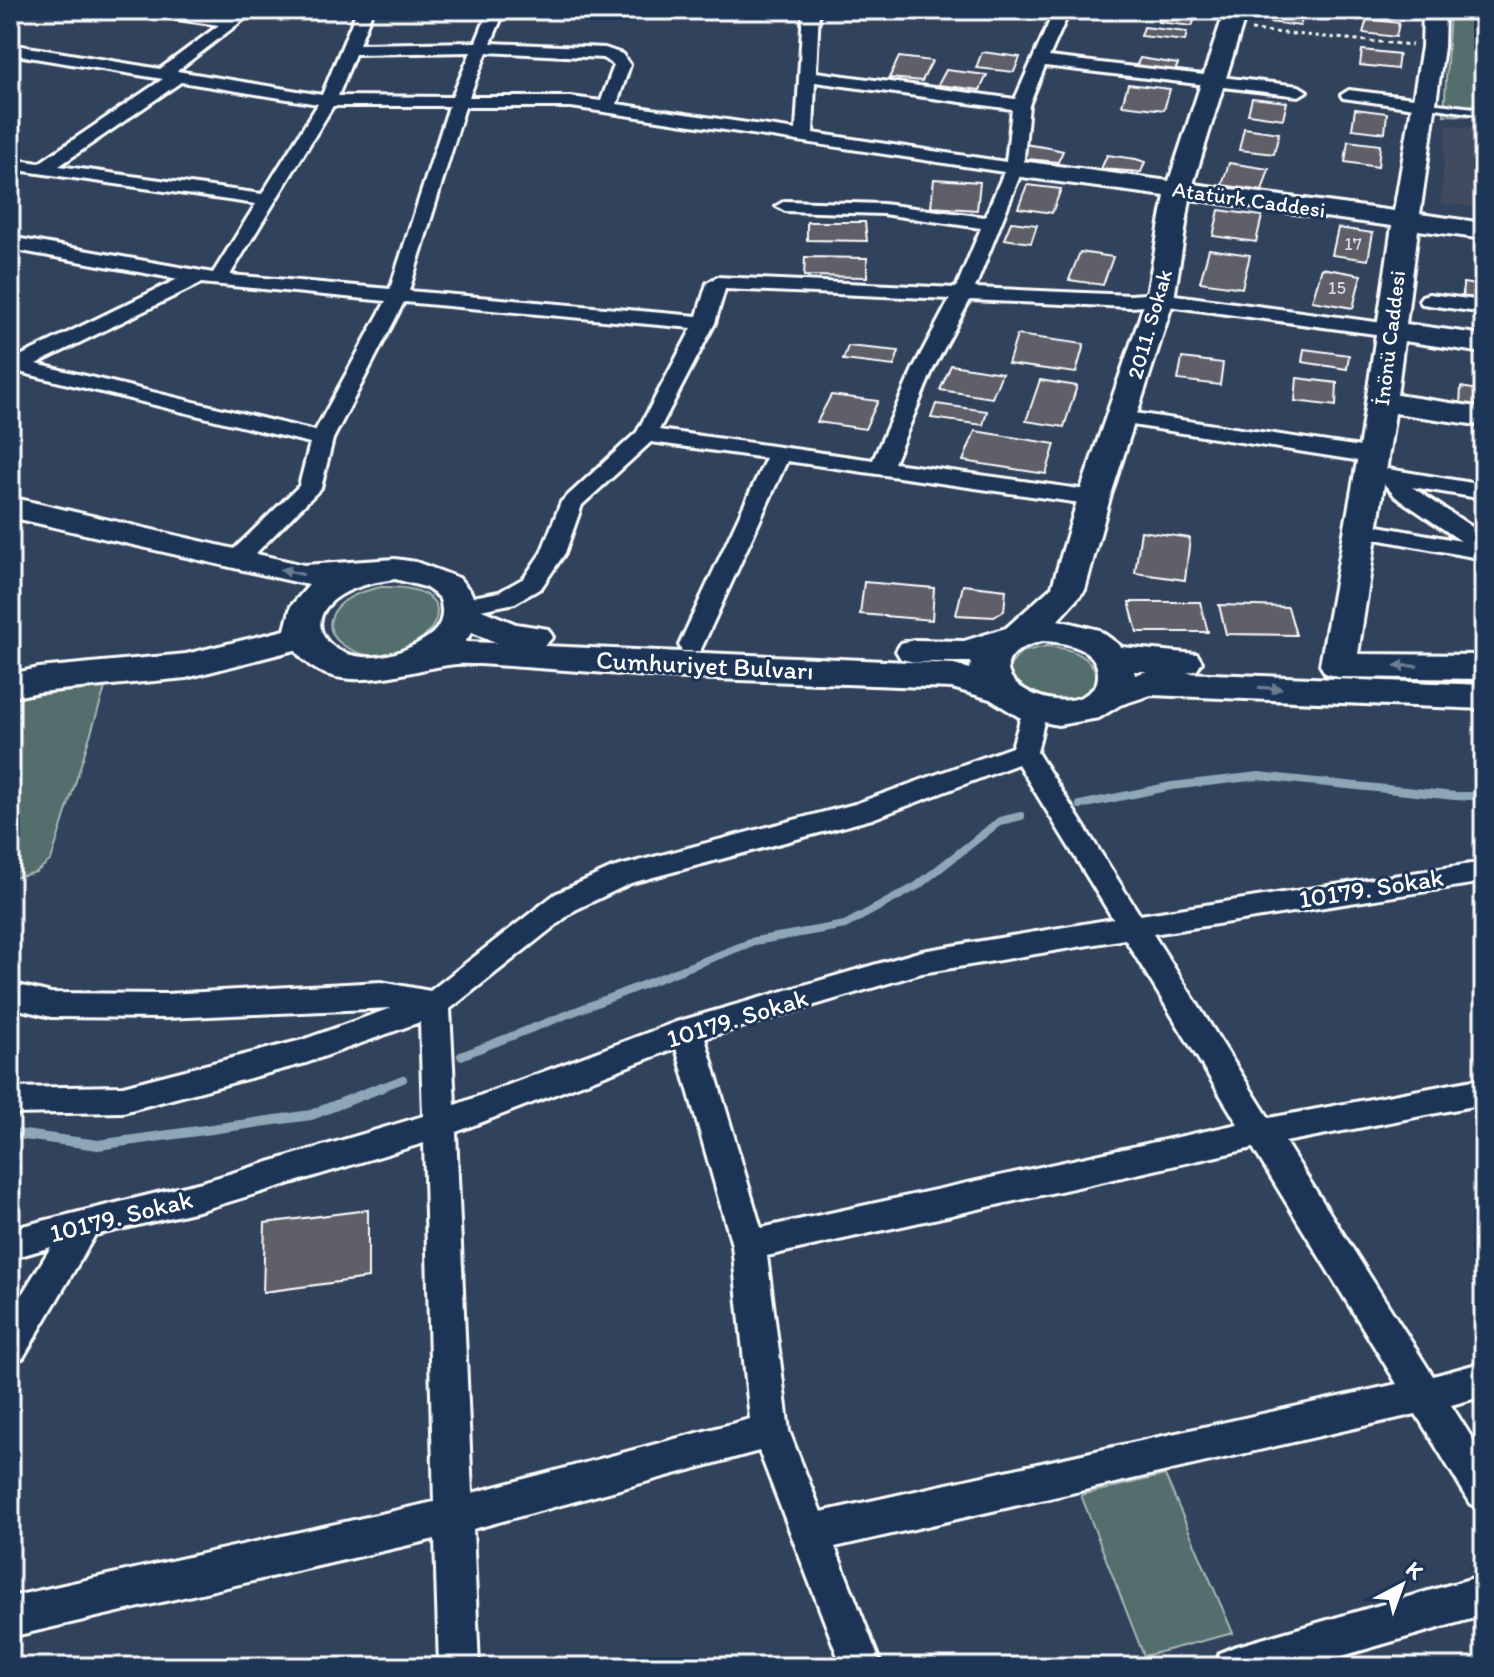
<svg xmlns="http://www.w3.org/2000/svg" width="1494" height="1677" viewBox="0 0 1494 1677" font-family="Itim,sans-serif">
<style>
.built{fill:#3f4b60}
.green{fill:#526e6c;stroke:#a8b6b6;stroke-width:2}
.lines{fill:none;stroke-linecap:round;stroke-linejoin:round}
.stream-far1{stroke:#8da7b7;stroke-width:8}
.stream{stroke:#8da7b7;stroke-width:10}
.building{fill:#5f5f69;stroke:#fff;stroke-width:2}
.lane-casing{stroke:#fff;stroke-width:6}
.street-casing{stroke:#fff;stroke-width:6}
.secondary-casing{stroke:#fff;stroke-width:6}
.path{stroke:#fff;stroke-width:3;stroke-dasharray:4 4;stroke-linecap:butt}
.lane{fill:#1d3557;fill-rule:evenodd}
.street{fill:#1d3557;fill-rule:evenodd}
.secondary{fill:#1d3557;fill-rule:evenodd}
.oneway{fill:#6c7c92}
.labels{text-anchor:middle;stroke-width:6;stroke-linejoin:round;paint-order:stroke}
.far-number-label{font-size:18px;fill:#d7d7da}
.far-street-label{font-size:22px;fill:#fff;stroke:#1d3557}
.street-label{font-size:26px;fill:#fff;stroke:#1d3557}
</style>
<rect width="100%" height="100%" fill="#31425c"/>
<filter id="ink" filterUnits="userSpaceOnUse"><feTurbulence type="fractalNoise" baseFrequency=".0125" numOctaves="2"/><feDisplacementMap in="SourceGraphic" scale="16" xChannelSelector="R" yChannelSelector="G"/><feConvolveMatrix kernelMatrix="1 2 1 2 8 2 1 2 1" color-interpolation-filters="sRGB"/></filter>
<g filter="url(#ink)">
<!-- built -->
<polygon class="built" points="1446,125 1484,129 1484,208 1441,203"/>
<!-- green -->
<g class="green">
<polygon points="1450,10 1484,10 1484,116 1444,115"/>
<path d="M381 587C498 584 405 688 343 645 334 639 328 629 331 619 337 598 363 591 381 587Z"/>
<path d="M1047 646C1069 648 1090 654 1098 676L1091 693C1083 696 1073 702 1066 702 1043 703 1011 694 1008 668L1021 652Z"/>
<polygon points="105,688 51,860 36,872 10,879 10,697"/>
<polygon points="1165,1475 1233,1633 1144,1656 1081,1495"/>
</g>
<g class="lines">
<!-- stream-far1 -->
<g class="stream-far1">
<polyline points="1080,805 1172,786 1259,776 1455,796 1484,796"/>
<polyline points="461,1056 755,941 845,925 917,886 1000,821 1021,816"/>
<polyline points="377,1089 403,1079"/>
</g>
<!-- stream -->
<polyline class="stream" points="10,1133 98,1145 311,1115 382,1087"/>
</g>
<!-- building -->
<g class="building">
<polygon points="1273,10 1305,10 1300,26 1268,22"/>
<polygon points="1162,12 1196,16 1192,26 1158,22"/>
<polygon points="1367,19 1399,23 1396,37 1363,33"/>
<polygon points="1144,27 1187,32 1185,41 1141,36"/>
<polygon points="1362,50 1399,54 1397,69 1360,65"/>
<polygon points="982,52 1020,57 1014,72 976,68"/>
<polygon points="899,57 932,61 922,81 889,78"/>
<polygon points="1140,58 1178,64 1175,71 1136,66"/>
<polygon points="946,70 987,75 980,90 938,85"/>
<polygon points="1128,84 1170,89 1164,110 1122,105"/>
<polygon points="1252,98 1287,102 1283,119 1248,114"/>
<polygon points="1355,109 1387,113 1385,133 1352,129"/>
<polygon points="1244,128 1279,133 1274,154 1239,150"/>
<polygon points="1348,141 1380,145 1378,167 1345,162"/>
<polygon points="1024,144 1050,148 1063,151 1058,162 1017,158"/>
<polygon points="1107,155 1136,159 1145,162 1141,172 1101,169"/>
<polygon points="1229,163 1269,169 1262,191 1222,185"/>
<polygon points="934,179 980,182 977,210 931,207"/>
<polygon points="1027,185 1061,189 1052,213 1018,208"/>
<polygon points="1219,210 1262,216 1256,242 1213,236"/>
<polygon points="807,222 865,222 867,241 807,240"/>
<polygon points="1011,222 1037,225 1031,243 1004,239"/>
<polygon points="1338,228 1373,233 1368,260 1332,255"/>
<polygon points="1209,249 1250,255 1242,288 1200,282"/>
<polygon points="1080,252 1113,257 1103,285 1069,280"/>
<polygon points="805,257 867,258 867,277 804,276"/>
<polygon points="1322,268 1361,275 1353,308 1312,301"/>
<polygon points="1463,283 1484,286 1484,300 1463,297"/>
<polygon points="1017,335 1084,344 1076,373 1008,364"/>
<polygon points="848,346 899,351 894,366 843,360"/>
<polygon points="1304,349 1349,355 1347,369 1302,362"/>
<polygon points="1182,358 1223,363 1220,385 1178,380"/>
<polygon points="951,365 1002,373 992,398 940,390"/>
<polygon points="1297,378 1337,383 1336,406 1295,401"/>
<polygon points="1040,380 1077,386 1064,427 1026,421"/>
<polygon points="1461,387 1484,391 1484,410 1460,406"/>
<polygon points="831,395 878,401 865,429 817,422"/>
<polygon points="936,404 987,411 983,425 931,418"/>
<polygon points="975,431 1055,444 1046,474 963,461"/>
<polygon points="1141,531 1190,538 1185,580 1135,573"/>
<polygon points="864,582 934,588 932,620 860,614"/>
<polygon points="963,585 1006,590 1004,611 994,617 956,615"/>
<polygon points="1129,602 1200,602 1208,632 1137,632"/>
<polygon points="1219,605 1288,607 1296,635 1226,634"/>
<polygon points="368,1210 368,1278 263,1292 265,1223"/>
</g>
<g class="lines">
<defs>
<polygon id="lane" points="1419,102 1484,109 1484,115 1422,106 1419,106"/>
<g id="street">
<path d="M141 10H180L229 17 238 10H256L177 71 322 95 357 10H373L359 44 476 42 489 10H505L491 43 605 48 622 54 630 65 617 104 796 130 803 10H819L816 72 1015 99 1051 18 1023 15 1015 10H1070L1049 57 1299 86 1307 91 1299 96 1045 66 1029 105 1023 168 975 288 1130 295 1160 293 1390 324 1400 330 1390 336 1160 305 1130 307 970 300 933 369 894 463 1094 491 1102 493 1105 498 1102 503 1094 505 787 461 703 645 700 651H682L679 645 766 458 651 442 582 505 565 553 541 588 515 603 461 614 452 611 449 606 452 601 499 592 524 578 541 553 561 502 637 432 692 328 404 302 333 439 321 488 245 564H229L225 559 229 554 299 486 310 443 19 372 10 374V358L14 359 178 279 10 249V237L213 273 256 204 10 169V159L39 163 163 79 10 54V44L160 69 219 25 149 15ZM471 52 452 97 338 96 355 54ZM487 52 603 58 614 65 601 101 571 97H469ZM181 82 318 104 262 194 59 166ZM815 82 1012 109 1006 162 813 133ZM333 106H449L390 289 230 275ZM465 107H571L1004 172 985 217 883 204 785 201 776 206 785 211 883 214 981 228 956 288 717 277 707 283 697 316 409 291ZM201 283 386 301 315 431 36 364ZM725 289 950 299 913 369 873 460 659 430 715 323Z"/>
<polygon points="1349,90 1422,99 1430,104 1422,109 1343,98 1341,95"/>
<polygon points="1429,294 1484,301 1484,313 1422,304 1419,300 1422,296"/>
<polygon points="1121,411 1374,449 1385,456 1374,463 1113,422 1110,417"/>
<polygon points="1388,469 1484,485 1484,499 1412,487 1484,535 1484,559 1354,535 1350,530 1354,525 1362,523 1461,541 1396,497 1377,476"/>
<path d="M1034 700 1043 703 1047 709 1037 752 1140 915 1484 862V882L1153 934 1269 1118 1484 1078V1104L1285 1142 1433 1376 1484 1362V1396L1451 1405 1484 1457V1509L1471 1504 1416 1414 835 1547 882 1667H842L759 1451 473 1529 479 1667H439L435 1539 10 1637V1597L434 1502 424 1143 202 1210 95 1235 23 1358 10 1362V1314L51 1247 10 1259V1229L202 1182 423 1116 420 1022 306 1063 123 1112 10 1114V1088L123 1086 302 1040 391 1008 166 1018 51 1017 10 1007V983L51 993 166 994 381 982 430 991 555 894 612 868 855 804 1012 747 1025 703ZM1018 764 1113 919 922 951 676 1022 455 1105 450 1009 575 910 631 883 872 819ZM1125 939 1238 1124 761 1228 705 1038 922 973ZM676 1048 732 1245 750 1419 472 1493 456 1132ZM1253 1148 1397 1384 821 1512 789 1431 767 1256Z"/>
<polygon points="1484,1575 1484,1615 1304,1667 1214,1667 1220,1653 1234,1647"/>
</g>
<path id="secondary" d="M1225 10H1247L1193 184 1394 211 1422 47 1423 10H1445L1444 47 1420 214 1484 223V239L1418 230 1406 324 1484 335V353L1404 341 1397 395 1484 408V426L1395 413 1358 654 1484 655V679L1338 677 1325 673 1320 665 1358 456 1392 226 1190 199 1174 299 1110 498 1085 590 1058 620 1099 630 1122 647 1197 654 1202 662 1197 670 1187 673 1484 685V709L1151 695 1120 705 1099 718 1058 725 1019 717 990 699 952 688 663 677 480 664C470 664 459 663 448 665 400 672 330 700 295 650L186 678 39 692 10 698V674L39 668 186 654 285 630 291 606 309 585 10 517V497L304 565 395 559 416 562 459 578 471 592 477 608 516 624 548 629 553 637 544 646 954 664 970 669 971 662H914L901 659 896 651 901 643 914 640 964 641 1006 628 1052 587 1078 498 1146 299 1165 196 1014 176 1005 173 1001 168 1005 163 1014 160 1169 181ZM395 579 425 587 439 597C446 615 441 629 425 639 333 698 259 596 395 579ZM472 632 497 643 465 642ZM1042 641C1063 642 1099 647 1098 675 1098 685 1093 690 1085 695 1046 718 960 663 1042 641ZM1134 671H1147L1135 675Z"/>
</defs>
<!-- lane casing -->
<use href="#lane" class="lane-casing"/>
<!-- street casing -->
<use href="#street" class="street-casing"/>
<!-- secondary casing -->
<use href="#secondary" class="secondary-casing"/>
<!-- path -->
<polyline class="path" points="1251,30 1412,45"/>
<!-- lane -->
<use href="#lane" class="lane"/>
<!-- street -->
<use href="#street" class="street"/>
<!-- secondary -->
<use href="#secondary" class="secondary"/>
</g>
<!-- one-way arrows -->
<defs><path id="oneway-solid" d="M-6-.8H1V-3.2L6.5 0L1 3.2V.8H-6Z" transform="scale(2)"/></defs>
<g class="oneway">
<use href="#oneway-solid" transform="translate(292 572) rotate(-167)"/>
<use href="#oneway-solid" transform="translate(1406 666) rotate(-179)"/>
<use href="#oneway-solid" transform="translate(1270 688) rotate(3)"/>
</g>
</g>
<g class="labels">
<!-- far-number labels -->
<g class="far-number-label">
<text x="1353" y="250">17</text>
<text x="1337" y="294">15</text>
</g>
<!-- far-street labels -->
<g class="far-street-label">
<text transform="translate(1249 199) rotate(8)" y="8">Atatürk Caddesi</text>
<text transform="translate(1149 324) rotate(-74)" y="8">2011. Sokak</text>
<text transform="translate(1389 338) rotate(-83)" y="8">İnönü Caddesi</text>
</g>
<!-- street labels -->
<g class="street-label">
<text transform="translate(705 665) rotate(3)" y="9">Cumhuriyet Bulvarı</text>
<text transform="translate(1371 888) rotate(-9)" y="9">10179. Sokak</text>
<text transform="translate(737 1018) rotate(-17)" y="9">10179. Sokak</text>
<text transform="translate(121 1216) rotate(-14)" y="9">10179. Sokak</text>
</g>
</g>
<!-- margin -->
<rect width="1494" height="1677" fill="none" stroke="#1d3557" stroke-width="40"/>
<rect x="20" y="20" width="1454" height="1637" fill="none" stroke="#fff" stroke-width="3" filter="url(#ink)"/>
<!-- north arrow -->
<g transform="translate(1402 1585) rotate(41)" stroke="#1d3557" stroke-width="6" paint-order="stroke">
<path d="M0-6L14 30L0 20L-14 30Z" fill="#ffffff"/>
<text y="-12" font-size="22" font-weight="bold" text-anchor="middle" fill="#ffffff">K</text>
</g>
</svg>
